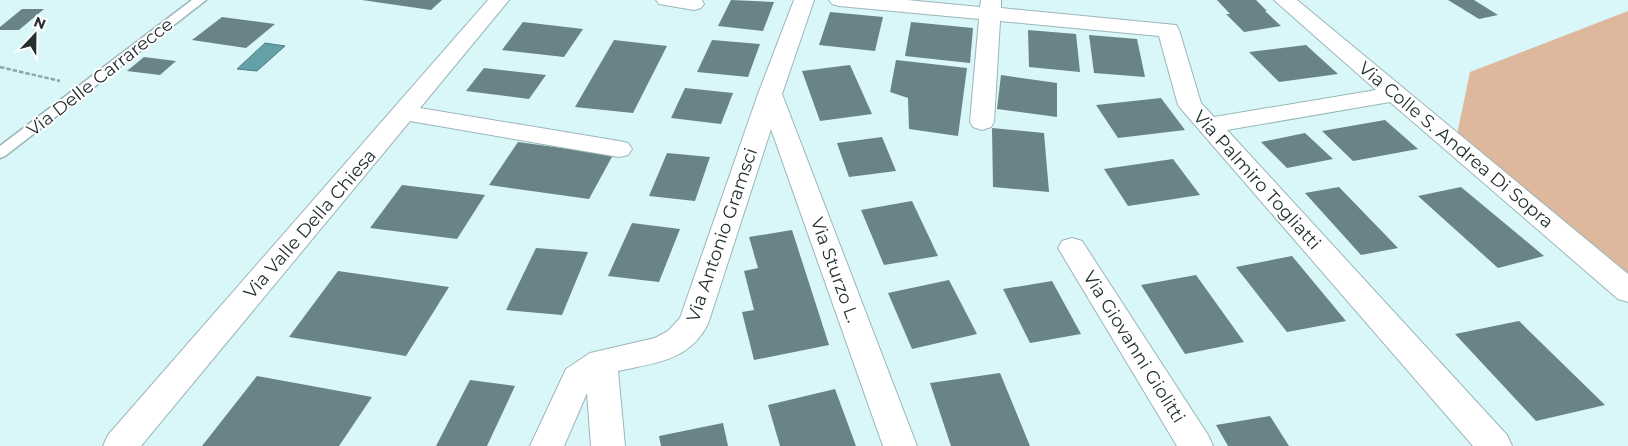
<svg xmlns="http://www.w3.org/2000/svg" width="1628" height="446" viewBox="0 0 1628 446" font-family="Montserrat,sans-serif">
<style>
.green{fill:#ddb89d}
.water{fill:#64a0a8;stroke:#517e84}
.building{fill:#698386}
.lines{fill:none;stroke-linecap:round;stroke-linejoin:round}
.service-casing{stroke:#9bb6ba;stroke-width:3}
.minor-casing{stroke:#9bb6ba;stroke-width:2}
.path{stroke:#8fa5a7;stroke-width:2.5;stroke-dasharray:4.5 2;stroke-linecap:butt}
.service{fill:#fff;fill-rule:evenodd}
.minor{fill:#fff;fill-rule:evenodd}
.labels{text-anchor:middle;stroke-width:4;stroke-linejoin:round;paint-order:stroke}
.street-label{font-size:18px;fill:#253031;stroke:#fff}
</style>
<rect width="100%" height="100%" fill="#d9f6f9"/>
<!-- green -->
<polygon class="green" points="1628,11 1628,291 1455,144 1470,72"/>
<!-- water -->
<polygon class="water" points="265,43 285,46 257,71 237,69"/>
<!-- building -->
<g class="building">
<polygon points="362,0 442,0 431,10"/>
<polygon points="731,0 774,2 763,31 718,26"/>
<polygon points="1217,0 1256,0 1267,11 1265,11 1281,26 1244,32 1226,14 1230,14"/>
<polygon points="1448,0 1474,0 1498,15 1479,19"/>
<polygon points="22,9 44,9 19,30 0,30 0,27"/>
<polygon points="830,12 883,17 875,51 819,45"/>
<polygon points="222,17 275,24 246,48 192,40"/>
<polygon points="523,22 583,29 564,57 502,50"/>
<polygon points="911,22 973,28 970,63 905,56"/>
<polygon points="1028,30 1076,34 1080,72 1029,67"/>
<polygon points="1089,35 1137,39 1145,77 1094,73"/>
<polygon points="614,40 667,46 633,113 575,107"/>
<polygon points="712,40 760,44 748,77 697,72"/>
<polygon points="1306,45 1338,74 1279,82 1249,52"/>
<polygon points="144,57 176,61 160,75 127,71"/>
<polygon points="896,60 967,68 958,136 909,129 908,98 890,92"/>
<polygon points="850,65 872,114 820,121 802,71"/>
<polygon points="484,68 546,75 529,99 466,91"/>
<polygon points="1001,75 1057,83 1057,117 997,109"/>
<polygon points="685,88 733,93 721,124 671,118"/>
<polygon points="1161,98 1185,130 1118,138 1096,105"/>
<polygon points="1385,120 1418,149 1353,161 1322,131"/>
<polygon points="992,128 1044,133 1049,192 993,187"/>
<polygon points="1305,133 1333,159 1287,168 1261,142"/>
<polygon points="882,137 896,171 849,177 837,143"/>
<polygon points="518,142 613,155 589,199 489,185"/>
<polygon points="667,153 710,157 695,201 649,196"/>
<polygon points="1173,159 1200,195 1128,206 1104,169"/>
<polygon points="402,185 485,195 457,239 370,228"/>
<polygon points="1339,187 1398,248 1361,255 1305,193"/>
<polygon points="1461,187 1544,256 1498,268 1418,196"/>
<polygon points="912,201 938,256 884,265 861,210"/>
<polygon points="632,223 680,229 659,282 608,276"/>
<polygon points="792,230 829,345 754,360 742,312 754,310 744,271 758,268 749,237"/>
<polygon points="536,248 588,252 562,315 506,310"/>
<polygon points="1292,256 1346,321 1287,332 1236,267"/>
<polygon points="338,271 449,287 406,356 289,337"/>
<polygon points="1196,275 1244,342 1185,354 1141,285"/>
<polygon points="949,280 977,334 912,349 888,293"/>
<polygon points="1052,281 1081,334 1030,343 1003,289"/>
<polygon points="1519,321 1605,405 1536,421 1455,334"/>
<polygon points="1000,373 1030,446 951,446 930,383"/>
<polygon points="257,376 372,397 339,446 202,446"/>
<polygon points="470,380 515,386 487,446 436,446"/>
<polygon points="835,389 856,446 780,446 768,405"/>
<polygon points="1270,416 1289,446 1228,446 1216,425"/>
<polygon points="723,423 728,446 661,446 659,436"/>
</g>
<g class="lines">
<defs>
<polygon id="service" points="192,0 206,0 5,156 0,158 0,146"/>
<g id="minor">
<polygon points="488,0 509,0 420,108 619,141 628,143 632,149 628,155 619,157 410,121 141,446 103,446 108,435"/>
<polygon points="656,0 702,0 704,4 701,8 694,10 659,4"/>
<path d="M794 0H814L782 94 917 446H883L771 129 708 324C689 361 655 363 618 371L625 446H591L587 393 564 446H530L566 369 590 353 655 338 668 331 680 318 758 94Z"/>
<polygon points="829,0 907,0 980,7 981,0 1001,0 1001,8 1176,25 1179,30 1201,103 1214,117 1376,90 1274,0 1297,0 1628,274 1628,302 1618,299 1390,102 1227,130 1507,435 1512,446 1473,446 1182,110 1178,105 1159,36 1000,21 994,122 991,127 982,130 973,127 970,122 979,19 839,6 832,4"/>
<polygon points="1072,238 1082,241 1208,435 1213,446 1177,446 1058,248 1062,241"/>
</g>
</defs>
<!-- service casing -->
<use href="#service" class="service-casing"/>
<!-- minor casing -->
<use href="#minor" class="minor-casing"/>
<!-- path -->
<polyline class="path" points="0,67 60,81"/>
<!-- service -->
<use href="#service" class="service"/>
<!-- minor -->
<use href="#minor" class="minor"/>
</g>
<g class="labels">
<!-- street labels -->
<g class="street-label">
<text transform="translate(100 77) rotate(-38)" y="6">Via Delle Carrarecce</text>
<text transform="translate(1456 145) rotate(40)" y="6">Via Colle S. Andrea Di Sopra</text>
<text transform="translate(1257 180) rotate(48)" y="6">Via Palmiro Togliatti</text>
<text transform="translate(310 224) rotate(-49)" y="6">Via Valle Della Chiesa</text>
<text transform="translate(722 235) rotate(-71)" y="6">Via Antonio Gramsci</text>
<text transform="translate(835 270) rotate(70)" y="6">Via Sturzo L.</text>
<text transform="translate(1134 347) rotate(58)" y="6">Via Giovanni Giolitti</text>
</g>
</g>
<!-- north arrow -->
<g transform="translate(35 35) rotate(22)" stroke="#ffffff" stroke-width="4" paint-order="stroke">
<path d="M0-4L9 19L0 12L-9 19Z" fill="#253031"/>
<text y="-8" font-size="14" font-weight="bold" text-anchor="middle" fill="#253031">N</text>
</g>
</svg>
